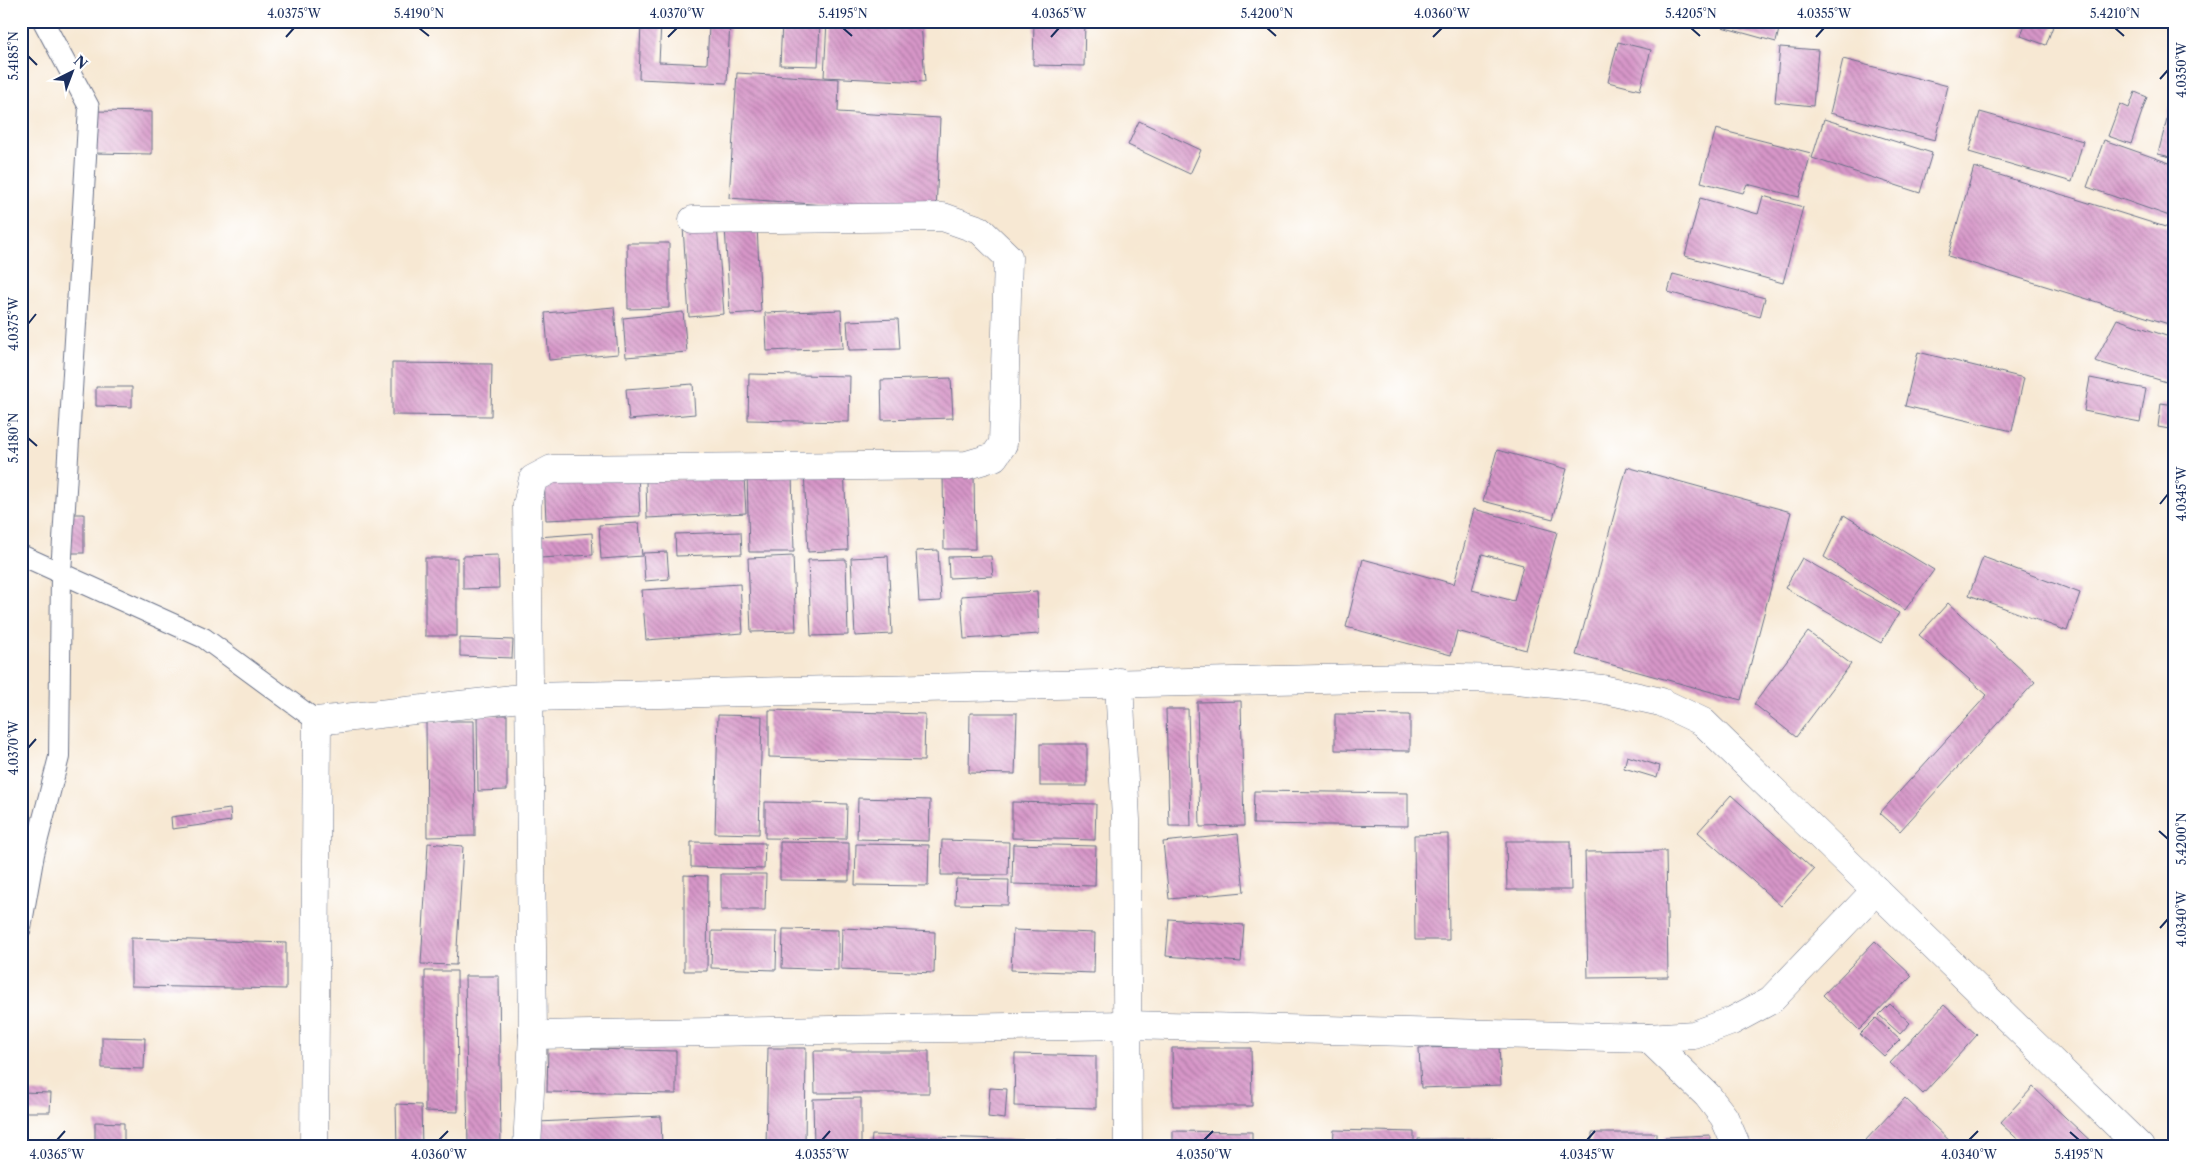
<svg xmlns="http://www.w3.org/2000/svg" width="2196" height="1168" viewBox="0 0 2196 1168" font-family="'Libre Caslon Text',serif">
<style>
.building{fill:url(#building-back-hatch);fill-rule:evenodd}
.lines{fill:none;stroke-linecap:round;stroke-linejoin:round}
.service-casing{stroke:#687087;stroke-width:22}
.minor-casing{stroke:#687087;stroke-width:29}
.service{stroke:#fff;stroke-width:20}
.minor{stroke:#fff;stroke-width:28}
.ticks{fill:none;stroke:#1b2f5e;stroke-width:2}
.neatline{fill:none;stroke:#1b2f5e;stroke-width:2}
.ticks-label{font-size:12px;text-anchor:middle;fill:#1b2f5e}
</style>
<defs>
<pattern id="building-back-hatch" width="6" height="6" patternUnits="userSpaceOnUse" patternTransform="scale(1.25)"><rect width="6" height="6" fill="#d796c8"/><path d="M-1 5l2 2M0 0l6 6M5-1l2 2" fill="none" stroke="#ae7ba6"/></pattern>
</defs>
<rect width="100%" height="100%" fill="#fff"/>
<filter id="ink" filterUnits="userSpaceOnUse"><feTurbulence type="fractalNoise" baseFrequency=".02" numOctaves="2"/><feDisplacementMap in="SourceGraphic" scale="10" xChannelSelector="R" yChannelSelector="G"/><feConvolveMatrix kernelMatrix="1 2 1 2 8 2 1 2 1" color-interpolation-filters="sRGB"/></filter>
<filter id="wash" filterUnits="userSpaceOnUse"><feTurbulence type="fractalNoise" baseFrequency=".0096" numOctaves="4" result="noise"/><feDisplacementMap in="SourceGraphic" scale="20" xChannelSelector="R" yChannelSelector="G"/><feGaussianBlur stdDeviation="1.12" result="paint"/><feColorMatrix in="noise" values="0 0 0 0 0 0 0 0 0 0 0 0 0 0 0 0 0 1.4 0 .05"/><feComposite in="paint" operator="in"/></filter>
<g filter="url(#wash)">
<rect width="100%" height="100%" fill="#f7e8d3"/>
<g id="blocks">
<!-- building -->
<g class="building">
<path d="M641 21H730L727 83 639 79ZM661 23 709 26 707 64 659 62Z"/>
<polygon points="782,21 820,22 818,66 780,65"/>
<polygon points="827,21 921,21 925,82 824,77"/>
<polygon points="1034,21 1085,21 1084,66 1033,65"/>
<polygon points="1724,21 1781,21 1776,42 1722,27"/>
<polygon points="2026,21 2055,21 2046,45 2021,36"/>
<polygon points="1618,42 1651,50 1640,90 1608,82"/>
<polygon points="1780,47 1818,50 1813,106 1775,102"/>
<polygon points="1843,59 1948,86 1935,140 1830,113"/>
<polygon points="737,73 839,79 838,112 940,118 936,213 729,198"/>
<polygon points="2135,92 2147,97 2131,144 2108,136 2120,104 2129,108"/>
<polygon points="2171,103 2175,104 2175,158 2158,154"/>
<polygon points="93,111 152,112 152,154 92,153"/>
<polygon points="1980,112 2083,141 2072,182 1969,152"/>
<polygon points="1824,119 1932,153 1920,193 1812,158"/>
<polygon points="1139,121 1201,150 1190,174 1128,145"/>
<polygon points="1716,129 1811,153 1799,197 1747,184 1743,193 1701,182"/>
<polygon points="2104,140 2175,165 2175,218 2087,187"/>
<polygon points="1974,167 2175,230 2175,326 1948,256"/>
<polygon points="1763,196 1803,207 1783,283 1685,256 1700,198 1758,214"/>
<polygon points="717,225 724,314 689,317 683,227"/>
<polygon points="757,225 761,312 730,314 725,226"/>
<polygon points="627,243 669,243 669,308 628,309"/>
<polygon points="1673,274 1765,298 1760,317 1668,292"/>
<polygon points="614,307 618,354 549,360 545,313"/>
<polygon points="841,310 843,348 767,351 765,313"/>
<polygon points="683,312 687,352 626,357 623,318"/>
<polygon points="898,319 900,349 849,350 847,321"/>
<polygon points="2117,319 2175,339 2175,372 2170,383 2095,361"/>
<polygon points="1918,352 2024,378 2012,431 1905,406"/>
<polygon points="392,363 492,364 491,416 392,415"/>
<polygon points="749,374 850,376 849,422 748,420"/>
<polygon points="951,378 953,418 882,420 881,380"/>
<polygon points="2090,378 2146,389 2140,422 2084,411"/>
<polygon points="693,384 695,414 629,420 626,389"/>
<polygon points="96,387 132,387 132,407 96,406"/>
<polygon points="2161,403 2175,405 2175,430 2158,427"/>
<polygon points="1497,450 1567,469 1553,519 1483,501"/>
<polygon points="1627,467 1791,512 1741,700 1576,655"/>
<polygon points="844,468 848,550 808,552 804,470"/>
<polygon points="974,471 975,549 944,549 943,472"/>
<polygon points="638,473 640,516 546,520 544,478"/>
<polygon points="792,473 794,552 749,552 747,474"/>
<polygon points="744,476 746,513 647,518 646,481"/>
<path d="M1474 509 1557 532 1526 650 1457 631 1451 655 1346 627 1363 559 1454 584ZM1482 554 1523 565 1514 601 1472 590Z"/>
<rect x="67" y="514" width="17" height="39"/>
<polygon points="1844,515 1934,570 1905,610 1824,557"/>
<polygon points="639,523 642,556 601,559 599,525"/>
<polygon points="741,532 742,554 676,556 675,534"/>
<polygon points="592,533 593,555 540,558 538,537"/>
<polygon points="938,550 941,601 919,602 916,551"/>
<polygon points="667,552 669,579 645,581 643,553"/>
<polygon points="498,555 499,588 463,589 463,556"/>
<polygon points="793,556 796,631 751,632 748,558"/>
<polygon points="888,556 892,634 855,636 851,558"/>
<polygon points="991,556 993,576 949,578 948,557"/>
<polygon points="1983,557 2080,593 2067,631 1969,595"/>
<rect x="425" y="558" width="32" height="78"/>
<polygon points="1802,558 1899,613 1881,643 1785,588"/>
<polygon points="846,559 848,635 811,636 808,560"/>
<polygon points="740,584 743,633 646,640 642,590"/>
<polygon points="1037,591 1039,634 964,639 961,596"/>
<polygon points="1948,603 2035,682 1900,831 1880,813 1987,695 1919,635"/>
<polygon points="1808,632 1851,664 1796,737 1754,704"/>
<polygon points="460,638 513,640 512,658 460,656"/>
<polygon points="1241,701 1244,826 1200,827 1197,702"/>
<polygon points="1166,709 1188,709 1191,826 1169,826"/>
<polygon points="769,710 925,714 924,761 769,757"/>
<polygon points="970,713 1017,713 1015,774 969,773"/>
<polygon points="1335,714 1410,715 1410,751 1335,750"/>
<polygon points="477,715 507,715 507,790 478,791"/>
<polygon points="718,715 762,716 759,834 715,833"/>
<polygon points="426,721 474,721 475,836 427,837"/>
<rect x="1040" y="744" width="47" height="42"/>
<polygon points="1627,756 1660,766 1657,778 1624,768"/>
<polygon points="1254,791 1408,793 1408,826 1253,824"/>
<polygon points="1731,795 1814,870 1781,906 1698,832"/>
<polygon points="858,798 930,800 929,841 857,839"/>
<polygon points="765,802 847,804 846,839 765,838"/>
<polygon points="1012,802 1096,804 1095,840 1012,838"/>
<polygon points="230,809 231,821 172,829 171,817"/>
<polygon points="1238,834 1244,892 1169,899 1163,842"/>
<polygon points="1448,834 1449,940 1415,940 1414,835"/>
<polygon points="942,840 1009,842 1008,875 941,875"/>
<polygon points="1506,841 1570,841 1571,890 1507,890"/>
<polygon points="691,842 765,843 764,869 691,867"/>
<polygon points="780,842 849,843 849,881 780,880"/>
<polygon points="428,843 463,846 456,965 421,964"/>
<polygon points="856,844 929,845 928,886 855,885"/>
<polygon points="1013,844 1096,846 1095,886 1012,884"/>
<polygon points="1666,851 1668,977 1588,978 1585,852"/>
<polygon points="721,874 766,874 765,910 721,910"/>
<polygon points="684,875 708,876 707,971 684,971"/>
<polygon points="956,879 1009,880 1008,905 955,904"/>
<polygon points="1169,919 1244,925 1241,962 1166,956"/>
<polygon points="842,928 935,932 934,973 841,969"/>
<polygon points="783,929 838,930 838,970 782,968"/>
<polygon points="1013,930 1095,933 1094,973 1011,970"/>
<polygon points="712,931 777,932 776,970 711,968"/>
<polygon points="131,938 286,943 286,989 131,986"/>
<polygon points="1875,941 1912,976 1859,1030 1823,995"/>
<polygon points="425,971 457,971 458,1112 425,1111"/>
<polygon points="465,976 499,976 501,1147 468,1147"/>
<polygon points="1890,1004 1910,1023 1900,1034 1879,1015"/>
<polygon points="1944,1005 1977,1035 1923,1094 1890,1063"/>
<polygon points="1876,1018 1900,1040 1884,1056 1860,1034"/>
<polygon points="102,1037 145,1038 144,1069 102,1068"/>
<polygon points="1499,1046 1501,1085 1421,1088 1419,1048"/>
<polygon points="548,1048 676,1051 676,1094 547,1092"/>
<polygon points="768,1048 806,1048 805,1147 766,1147"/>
<polygon points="1172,1048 1251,1048 1252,1106 1173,1106"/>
<polygon points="814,1051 929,1051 929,1093 815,1093"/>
<polygon points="1015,1054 1096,1056 1096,1108 1014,1106"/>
<polygon points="2033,1087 2097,1147 2026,1147 2000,1123"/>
<polygon points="990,1088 1007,1089 1005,1119 988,1117"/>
<polygon points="21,1092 51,1093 50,1112 21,1112"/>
<polygon points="861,1098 861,1147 814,1147 813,1099"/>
<polygon points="1905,1098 1956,1147 1869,1147 1864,1142"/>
<polygon points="396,1104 421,1105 422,1147 397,1147"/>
<polygon points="661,1116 662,1147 539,1147 538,1122"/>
<polygon points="95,1122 124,1123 124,1147 95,1147"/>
<polygon points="1334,1130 1414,1132 1414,1147 1333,1147"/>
<polygon points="1173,1131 1252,1132 1252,1147 1173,1147"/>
<rect x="1592" y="1133" width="64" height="14"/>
<polygon points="872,1135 1095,1142 1095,1147 871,1147"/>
<polygon points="1710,1135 1710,1147 1665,1147 1665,1137"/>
<polygon points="1497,1138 1497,1147 1418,1147 1418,1139"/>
</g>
</g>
</g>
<g filter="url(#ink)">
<use href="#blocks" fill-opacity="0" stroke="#687087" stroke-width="1"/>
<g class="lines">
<defs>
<g id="service">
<polyline points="21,555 204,638 317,721"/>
<polyline points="21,928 34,854 59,757 61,573 89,107 43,21"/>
</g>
<g id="minor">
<polyline points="1119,682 1126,820 1128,1147"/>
<polyline points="533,1035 1127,1025 1648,1038 1694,1035 1732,1021 1771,1000 1876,890"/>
<polyline points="1648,1038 1707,1095 1724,1117 1737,1147"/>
<polyline points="314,1147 317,721 530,697 1410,677 1508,679 1602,689 1661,702 1703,722 2140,1147"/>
<polyline points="527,1147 533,1035 527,505 533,479 552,469 967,465 994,457 1003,444 1008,257 980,230 943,217 693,220"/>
</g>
</defs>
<!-- service casing -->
<use href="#service" class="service-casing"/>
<!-- minor casing -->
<use href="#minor" class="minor-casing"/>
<!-- service -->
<use href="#service" class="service"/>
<!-- minor -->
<use href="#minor" class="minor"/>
</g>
</g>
<!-- ticks -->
<path class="ticks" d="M419 28 429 36M843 28 852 36M1267 28 1276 36M1691 28 1700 36M2115 28 2124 36M286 37 294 28M668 37 677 28M1051 37 1059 28M1433 37 1442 28M1816 37 1824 28M28 56 37 65M2160 79 2168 70M28 324 36 314M28 438 37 446M2160 504 2168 494M28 748 36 739M2159 831 2168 839M2160 928 2168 919M2070 1132 2079 1140M57 1140 65 1131M439 1140 448 1131M822 1140 830 1131M1204 1140 1213 1131M1587 1140 1595 1131M1969 1140 1978 1131"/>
<!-- margin -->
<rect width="2196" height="1168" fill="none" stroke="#fff" stroke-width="55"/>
<!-- north arrow -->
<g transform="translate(72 72) rotate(42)" stroke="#ffffff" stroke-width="4" paint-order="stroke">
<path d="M0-4L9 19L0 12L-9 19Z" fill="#1b2f5e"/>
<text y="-8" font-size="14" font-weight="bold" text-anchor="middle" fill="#1b2f5e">N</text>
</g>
<rect x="28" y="28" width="2140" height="1112" class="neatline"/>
<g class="ticks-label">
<text x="294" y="18">4.0375°W</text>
<text x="419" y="18">5.4190°N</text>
<text x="677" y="18">4.0370°W</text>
<text x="843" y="18">5.4195°N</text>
<text x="1059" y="18">4.0365°W</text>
<text x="1267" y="18">5.4200°N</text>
<text x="1442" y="18">4.0360°W</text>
<text x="1691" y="18">5.4205°N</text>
<text x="1824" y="18">4.0355°W</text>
<text x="2115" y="18">5.4210°N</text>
<text transform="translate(14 56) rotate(-90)" y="4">5.4185°N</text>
<text transform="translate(2182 70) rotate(-90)" y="4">4.0350°W</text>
<text transform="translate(14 324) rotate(-90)" y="4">4.0375°W</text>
<text transform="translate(14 438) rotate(-90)" y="4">5.4180°N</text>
<text transform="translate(2182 494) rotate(-90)" y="4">4.0345°W</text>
<text transform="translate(14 748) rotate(-90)" y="4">4.0370°W</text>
<text transform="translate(2182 839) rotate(-90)" y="4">5.4200°N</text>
<text transform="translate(2182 919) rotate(-90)" y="4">4.0340°W</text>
<text x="57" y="1159">4.0365°W</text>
<text x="439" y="1159">4.0360°W</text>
<text x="822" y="1159">4.0355°W</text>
<text x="1204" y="1159">4.0350°W</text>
<text x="1587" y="1159">4.0345°W</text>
<text x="1969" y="1159">4.0340°W</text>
<text x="2079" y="1159">5.4195°N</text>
</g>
</svg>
